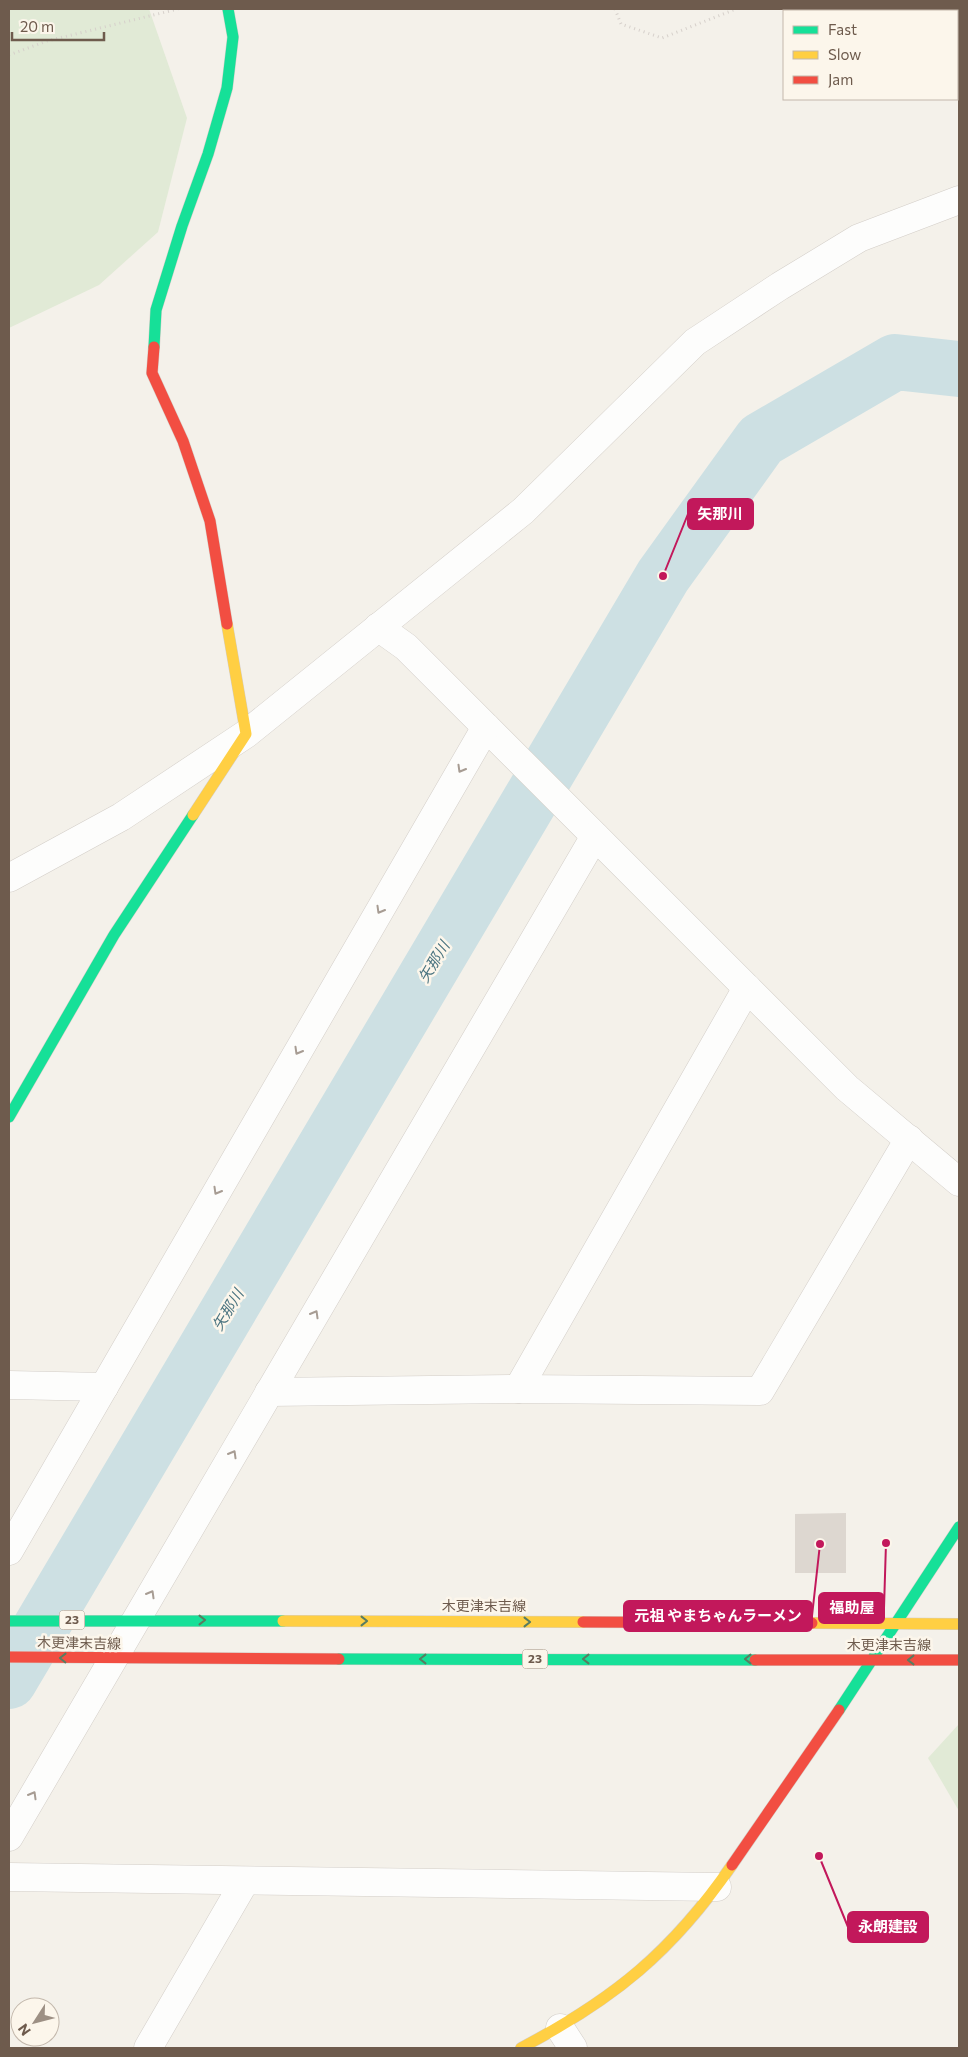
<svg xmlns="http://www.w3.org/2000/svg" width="968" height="2057" viewBox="0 0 968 2057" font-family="Commissioner,'Noto Sans JP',sans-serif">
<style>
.green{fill:#e1ead6}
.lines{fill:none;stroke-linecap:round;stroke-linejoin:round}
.river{stroke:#cde0e3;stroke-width:56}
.building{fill:#ddd7d0}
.street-casing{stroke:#d3cec8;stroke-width:29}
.fast-casing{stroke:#d4cec8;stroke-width:12}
.slow-casing{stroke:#d4cec8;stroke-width:12}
.jam-casing{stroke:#d4cec8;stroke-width:12}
.path{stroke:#d6d0cb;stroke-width:3;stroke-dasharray:1 4;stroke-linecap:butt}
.street{stroke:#fdfdfc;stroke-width:28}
.fast{stroke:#16e098;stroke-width:11}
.slow{stroke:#ffcf43;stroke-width:11}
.jam{stroke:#f24e42;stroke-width:11}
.oneway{stroke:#a79c93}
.oneway2{stroke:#587c60}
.labels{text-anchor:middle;stroke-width:5;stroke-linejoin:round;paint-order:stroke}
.shield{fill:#fcf6eb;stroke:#998a7c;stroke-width:1}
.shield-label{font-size:12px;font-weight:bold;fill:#6e5b4d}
.street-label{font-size:14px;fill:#6e5b4d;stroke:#fcf6eb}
.water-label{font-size:15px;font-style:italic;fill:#4a7480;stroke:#fcf6eb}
.leader{fill:none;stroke:#c2185b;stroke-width:2}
.callout-dot{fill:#c2185b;stroke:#fcf6eb;stroke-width:2}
.callout{fill:#c2185b;stroke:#c2185b;stroke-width:2}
.callout-label{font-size:15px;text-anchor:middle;font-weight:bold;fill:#fff}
</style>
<rect width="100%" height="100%" fill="#f4f1ea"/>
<!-- green -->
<g class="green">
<polygon points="9,9 149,9 187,118 158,232 99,285 9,328"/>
<polygon points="959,1724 959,1811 928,1758"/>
</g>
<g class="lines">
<!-- river -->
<polyline class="river" points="9,1681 663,576 761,440 895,362 959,369"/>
</g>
<!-- building -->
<polygon class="building" points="846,1513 846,1573 795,1573 795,1514"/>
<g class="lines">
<defs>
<g id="street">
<polyline points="378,627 406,647 847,1088 959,1182"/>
<polyline points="9,878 121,817 246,734 523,511 695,342 780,286 859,238 959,200"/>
<polyline points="9,1385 104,1387"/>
<polyline points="518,1389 747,988"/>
<polyline points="269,1392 518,1389 760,1391 909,1139"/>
<polyline points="9,1551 486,727"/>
<polyline points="9,1837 595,836"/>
<polyline points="9,1877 717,1887"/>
<polyline points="560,2028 573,2048"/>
<polyline points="148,2048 245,1881"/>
</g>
<g id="fast">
<polyline points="154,347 156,310 182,226 208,154 227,88 233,37 228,9"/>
<polyline points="9,1117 114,935 193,815"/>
<polyline points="9,1621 283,1621"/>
<polyline points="339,1659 755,1660"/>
<polyline points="839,1710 959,1527"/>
</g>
<g id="slow">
<polyline points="193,815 246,734 227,624"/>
<polyline points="283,1621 583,1622"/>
<polyline points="812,1623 959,1624"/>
<path d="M521 2048C614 1999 672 1952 732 1865"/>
</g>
<g id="jam">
<polyline points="154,347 152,373 183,441 210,521 227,624"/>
<polyline points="583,1622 812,1623"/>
<polyline points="9,1657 339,1659"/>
<polyline points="755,1660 959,1660"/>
<polyline points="732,1865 839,1710"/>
</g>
</defs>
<!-- street casing -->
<use href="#street" class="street-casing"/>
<!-- fast casing -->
<use href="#fast" class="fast-casing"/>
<!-- slow casing -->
<use href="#slow" class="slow-casing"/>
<!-- jam casing -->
<use href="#jam" class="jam-casing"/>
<!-- path -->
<g class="path">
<polyline points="615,9 621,24 662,38 736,9"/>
<polyline points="9,55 47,41 178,9"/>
</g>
<!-- street -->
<use href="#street" class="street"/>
<!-- fast -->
<use href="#fast" class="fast"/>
<!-- slow -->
<use href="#slow" class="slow"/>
<!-- jam -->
<use href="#jam" class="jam"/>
</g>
<!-- one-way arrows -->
<defs><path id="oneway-chevron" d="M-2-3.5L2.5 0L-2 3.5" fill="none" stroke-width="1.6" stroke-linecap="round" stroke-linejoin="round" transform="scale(1.25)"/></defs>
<g class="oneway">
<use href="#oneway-chevron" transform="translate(461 769) rotate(120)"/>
<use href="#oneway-chevron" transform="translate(380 910) rotate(120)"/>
<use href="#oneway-chevron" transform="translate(298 1051) rotate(120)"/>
<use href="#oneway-chevron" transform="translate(217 1191) rotate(120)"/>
<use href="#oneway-chevron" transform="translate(315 1314) rotate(-60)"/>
<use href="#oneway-chevron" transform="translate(233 1454) rotate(-60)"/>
<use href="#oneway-chevron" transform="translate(151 1594) rotate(-60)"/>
<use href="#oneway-chevron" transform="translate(33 1795) rotate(-60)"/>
</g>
<g class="oneway2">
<use href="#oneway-chevron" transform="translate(202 1620)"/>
<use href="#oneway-chevron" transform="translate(364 1621)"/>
<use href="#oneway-chevron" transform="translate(527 1622)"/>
<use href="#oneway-chevron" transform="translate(63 1658) rotate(-179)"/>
<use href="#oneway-chevron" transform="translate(423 1659) rotate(-180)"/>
<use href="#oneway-chevron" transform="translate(586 1659) rotate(-180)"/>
<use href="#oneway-chevron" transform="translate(748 1659) rotate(-180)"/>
<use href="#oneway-chevron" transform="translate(911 1660) rotate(-180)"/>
</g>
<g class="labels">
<!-- shield labels -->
<g class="shield">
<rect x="59.5" y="1610.5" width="25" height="19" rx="4"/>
<rect x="522.5" y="1649.5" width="25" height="19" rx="4"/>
</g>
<g class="shield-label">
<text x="72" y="1624">23</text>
<text x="535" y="1663">23</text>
</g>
<!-- street labels -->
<g class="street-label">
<text x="484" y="1611">木更津末吉線</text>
<text transform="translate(79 1643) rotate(1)" y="5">木更津末吉線</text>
<text x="889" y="1650">木更津末吉線</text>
</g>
<!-- water labels -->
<g class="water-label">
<text transform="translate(434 962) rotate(-59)" y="5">矢那川</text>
<text transform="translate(228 1310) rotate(-59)" y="5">矢那川</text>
</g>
</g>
<!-- callouts -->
<path class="leader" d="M663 576L688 514M886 1543L884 1608M820 1544L812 1616M819 1856L848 1927"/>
<g class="callout-dot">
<circle cx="663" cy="576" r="5"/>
<circle cx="886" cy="1543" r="5"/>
<circle cx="820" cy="1544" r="5"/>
<circle cx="819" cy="1856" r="5"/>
</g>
<g class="callout">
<rect x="688" y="499" width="65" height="30" rx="5"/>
<rect x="819" y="1593" width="65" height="30" rx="5"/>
<rect x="624" y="1601" width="188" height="30" rx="5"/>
<rect x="848" y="1912" width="80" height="30" rx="5"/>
</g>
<g class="callout-label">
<text x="720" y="519">矢那川</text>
<text x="852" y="1613">福助屋</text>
<text x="718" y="1621">元祖 やまちゃんラーメン</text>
<text x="888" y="1932">永朗建設</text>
</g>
<!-- border -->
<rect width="968" height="2057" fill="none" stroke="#6e5b4d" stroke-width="20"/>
<!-- legend -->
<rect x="783" y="10" width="175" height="90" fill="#fcf6eb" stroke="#c3b8ac"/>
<rect x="793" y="26" width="25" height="8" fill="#16e098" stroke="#c3b8ac"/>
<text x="828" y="35" font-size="15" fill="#6e5b4d">Fast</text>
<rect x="793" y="51" width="25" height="8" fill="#ffcf43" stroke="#c3b8ac"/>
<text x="828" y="60" font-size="15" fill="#6e5b4d">Slow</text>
<rect x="793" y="76" width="25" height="8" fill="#f24e42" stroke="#c3b8ac"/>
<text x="828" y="85" font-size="15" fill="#6e5b4d">Jam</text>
<!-- north arrow -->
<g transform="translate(35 2022) rotate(234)"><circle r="24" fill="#fcf6eb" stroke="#c3b8ac"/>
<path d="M0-4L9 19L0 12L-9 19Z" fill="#9d9084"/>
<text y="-8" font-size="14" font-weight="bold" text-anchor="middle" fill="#6e5b4d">N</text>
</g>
<!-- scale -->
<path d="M12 32v8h92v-8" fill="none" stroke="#6e5b4d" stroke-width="2.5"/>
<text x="20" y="32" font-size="15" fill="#6e5b4d" stroke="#fcf6eb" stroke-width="4" paint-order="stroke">20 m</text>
</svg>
